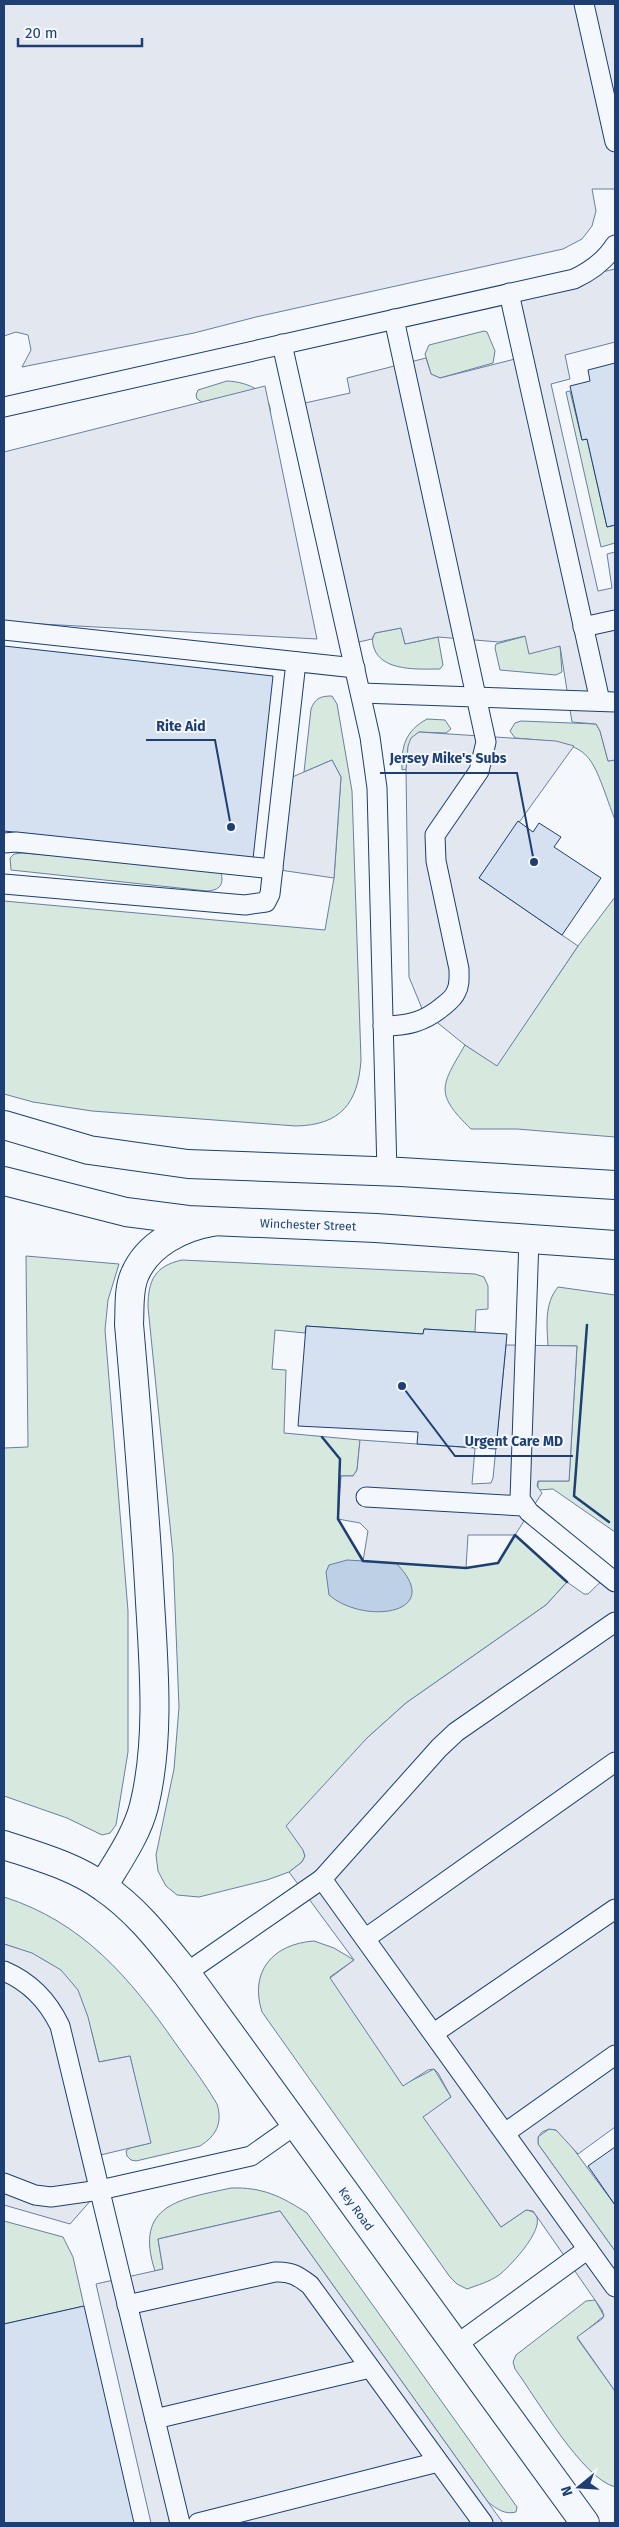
<svg xmlns="http://www.w3.org/2000/svg" width="619" height="2527" viewBox="0 0 619 2527" font-family="'Fira Sans',sans-serif">
<style>
.green{fill:#d7e8df;stroke:#687fa3}
.parking{fill:#e3e8f0;stroke:#687fa3}
.water{fill:#bed0e5;stroke:#687fa3}
.building{fill:#d5e0f0;stroke:#1d3f73}
.lines{fill:none;stroke-linecap:round;stroke-linejoin:round}
.lane-casing{stroke:#1d3f73;stroke-width:21}
.street-casing{stroke:#1d3f73;stroke-width:30}
.secondary-casing{stroke:#1d3f73;stroke-width:30}
.lane{stroke:#f4f7fb;stroke-width:19}
.street{stroke:#f4f7fb;stroke-width:28}
.secondary{stroke:#f4f7fb;stroke-width:28}
.wall{stroke:#1d3f73;stroke-width:2.5}
.labels{text-anchor:middle;stroke-width:4;stroke-linejoin:round;paint-order:stroke}
.street-label{font-size:12px;fill:#1d3f73;stroke:#f4f7fb}
.leader{fill:none;stroke:#1d3f73;stroke-width:2}
.callout-dot{fill:#1d3f73;stroke:#f4f7fb;stroke-width:2}
.callout-label{font-size:14px;text-anchor:middle;font-weight:bold;fill:#1d3f73;stroke:#f4f7fb;stroke-width:4;stroke-linejoin:round;paint-order:stroke}
</style>
<rect width="100%" height="100%" fill="#f4f7fb"/>
<!-- green -->
<g class="green">
<polygon points="484,331 487,332 495,351 493,363 440,378 431,374 425,354 429,345"/>
<path d="M227 381C249 382 275 393 270 420L234 395 202 402 197 399 196 395 198 390Z"/>
<polygon points="570,391 582,440 587,439 607,527 615,525 615,543 601,547 566,392"/>
<path d="M401 628 405 644 438 637 443 665 440 669C420 669 382 672 374 648 372 642 372 638 375 633Z"/>
<polygon points="526,636 560,646 562,672 556,675 500,670 495,648 496,644"/>
<path d="M332 696 337 704 352 791 361 1060C358 1103 341 1125 296 1126L92 1111 33 1102 4 1094V901L325 930 334 878 341 777 332 760 304 772 311 709C315 698 321 696 332 696Z"/>
<path d="M427 719 445 720 451 729 446 733 419 732C406 742 407 754 407 769L402 770C401 747 405 731 427 719Z"/>
<path d="M521 721 596 724 600 731 608 761 615 760V820C588 748 595 744 515 738L510 731 515 723Z"/>
<path d="M22 853 213 868 221 872C224 885 220 890 207 891L11 870 10 858 14 854Z"/>
<path d="M615 897V1137L517 1129H471C434 1093 441 1086 465 1045L497 1065 578 946Z"/>
<polygon points="26,1256 119,1264 108,1300 105,1330 128,1611 128,1752 116,1825 110,1833 102,1835 67,1818 4,1796 4,1448 28,1447"/>
<path d="M182 1260 475 1274 484 1277 488 1286V1309L476 1310 475 1332 424 1329 423 1334 306 1326 305 1333 275 1330 272 1369 286 1370 284 1433 360 1440 357 1470 353 1476H341L338 1519 364 1561 466 1568 498 1563 515 1535 567 1582 546 1605 406 1703 367 1738 303 1850 305 1856 302 1862 289 1872 267 1880 199 1897 177 1895 166 1886 158 1871 156 1855 174 1769 179 1707 173 1555 148 1307C148 1280 155 1266 182 1260Z"/>
<path d="M558 1287 615 1295V1532L553 1489 538 1490V1481H569L577 1346H548C547 1326 544 1304 558 1287Z"/>
<path d="M4 1897C83 1922 130 1978 176 2044 190 2064 205 2083 217 2104 223 2123 216 2136 200 2146L136 2161 131 2160 127 2156 126 2151 130 2148 150 2143 130 2056 99 2062C82 1992 78 1967 4 1944Z"/>
<path d="M314 1941 334 1948 354 1960 330 1977 403 2085 434 2069 451 2097 424 2117 501 2227 526 2210C559 2215 511 2266 499 2275 489 2282 478 2285 467 2289L457 2284 450 2277 262 2012C249 1971 273 1944 314 1941Z"/>
<polygon points="549,2129 556,2130 563,2135 615,2205 615,2251 538,2144 538,2137"/>
<path d="M231 2188C262 2187 281 2196 307 2213L517 2507 516 2512C505 2515 497 2509 488 2502L280 2211 158 2239 163 2269 155 2271C133 2204 181 2199 231 2188Z"/>
<polygon points="4,2221 63,2237 73,2257 84,2306 4,2324"/>
<path d="M595 2300 604 2316 577 2338 615 2391V2487C582 2478 537 2399 515 2369L513 2362 516 2355 586 2301Z"/>
</g>
<!-- parking -->
<g class="parking">
<polygon points="4,4 615,4 615,189 592,189 596,211 592,226 582,239 563,249 256,317 194,333 22,367 31,350 28,335 16,332 4,336"/>
<polygon points="615,269 615,342 565,355 570,379 551,384 598,591 612,588 607,554 615,552 615,760 608,761 600,731 596,724 572,722 560,646 529,654 525,636 499,642 438,637 405,644 401,628 375,633 372,639 350,644 296,405 350,393 347,378 426,358 431,374 440,378 523,357 509,293"/>
<polygon points="265,386 317,639 4,622 4,452"/>
<polygon points="419,732 556,741 574,746 479,878 578,946 497,1066 465,1045 423,1011 409,977 406,771 408,746 411,738"/>
<polygon points="332,760 341,777 334,878 273,869 283,781"/>
<polygon points="506,1345 577,1346 569,1481 538,1481 537,1486 542,1493 515,1535 468,1535 466,1568 363,1561 368,1531 360,1523 338,1519 341,1476 353,1476 357,1470 360,1440 475,1448 472,1484 491,1483 493,1478"/>
<polygon points="615,1568 615,2127 578,2154 556,2130 549,2129 542,2132 538,2137 538,2144 615,2251 615,2391 577,2337 602,2319 604,2316 602,2310 533,2211 526,2210 501,2227 423,2117 451,2097 438,2073 434,2069 428,2070 403,2086 330,1978 354,1960 289,1872 302,1862 305,1856 303,1850 286,1826 367,1738 406,1703 546,1605 567,1582 584,1594 588,1594"/>
<polygon points="4,1944 32,1953 61,1970 78,1990 88,2017 99,2062 130,2056 151,2143 92,2157 100,2190 70,2224 4,2205"/>
<polygon points="280,2211 503,2523 151,2523 96,2284 163,2269 158,2239"/>
</g>
<!-- water -->
<path class="water" d="M347 1560 396 1563C447 1615 363 1625 329 1595L326 1572 329 1565Z"/>
<!-- building -->
<g class="building">
<polygon points="615,363 615,525 607,527 587,439 582,440 570,386 590,381 588,370"/>
<polygon points="4,646 273,676 253,859 4,831"/>
<polygon points="518,821 533,832 539,823 561,837 554,847 601,878 562,935 479,878"/>
<polygon points="306,1326 423,1334 424,1329 507,1334 496,1449 417,1444 418,1432 298,1426"/>
<polygon points="615,2147 615,2205 588,2166"/>
<polygon points="84,2306 134,2523 4,2523 4,2324"/>
</g>
<g class="lines">
<defs>
<g id="lane">
<polyline points="584,4 615,142"/>
<polyline points="509,293 600,701"/>
<polyline points="282,344 370,737 377,788 387,1172"/>
<path d="M4 407 574 279C591 271 605 261 615 245"/>
<polyline points="583,627 615,620"/>
<polyline points="4,630 355,668"/>
<polyline points="361,693 615,702"/>
<polyline points="4,843 16,842 273,869"/>
<polyline points="4,884 245,905 266,902 270,894 296,662"/>
<path d="M383 1026C407 1026 424 1022 442 1007 447 1003 454 998 456 992 460 985 459 977 459 969L436 861 435 835 479 771 486 742 394 319"/>
<polyline points="529,1239 520,1499 529,1512 615,1582"/>
<polyline points="366,1497 523,1506"/>
<polyline points="615,1622 456,1732 439,1748 322,1879 615,2287"/>
<polyline points="366,1938 615,1762"/>
<path d="M4 1971C30 1982 48 2001 60 2026L180 2523"/>
<polyline points="186,1973 322,1879"/>
<polyline points="434,2033 615,1909"/>
<polyline points="505,2133 615,2055"/>
<polyline points="4,2183 35,2195 51,2197 100,2190 251,2156 295,2125"/>
<path d="M127 2305 275 2272C291 2271 298 2276 310 2285L483 2523"/>
<polyline points="456,2345 588,2249"/>
<polyline points="155,2419 370,2368"/>
<polyline points="198,2523 438,2462"/>
</g>
<g id="street">
<path d="M4 1845C37 1856 74 1866 103 1887 136 1909 161 1942 186 1973L585 2523"/>
<path d="M103 1886C118 1861 137 1834 144 1806 160 1741 154 1668 150 1602 145 1509 137 1417 129 1324 130 1308 128 1289 135 1274 148 1244 182 1227 212 1222"/>
</g>
<g id="secondary">
<polyline points="4,1125 89,1150 188,1164 401,1172 615,1185"/>
<polyline points="4,1181 126,1212 188,1220 376,1228 615,1245"/>
</g>
</defs>
<!-- lane casing -->
<use href="#lane" class="lane-casing"/>
<!-- street casing -->
<use href="#street" class="street-casing"/>
<!-- secondary casing -->
<use href="#secondary" class="secondary-casing"/>
<!-- lane -->
<use href="#lane" class="lane"/>
<!-- street -->
<use href="#street" class="street"/>
<!-- secondary -->
<use href="#secondary" class="secondary"/>
<!-- wall -->
<g class="wall">
<polyline points="587,1325 574,1496 609,1522"/>
<polyline points="322,1437 340,1459 338,1519 363,1561 466,1568 498,1563 515,1535 567,1582"/>
</g>
</g>
<g class="labels">
<!-- street labels -->
<g class="street-label">
<text transform="translate(308 1225) rotate(2)" y="4">Winchester Street</text>
<text transform="translate(356 2209) rotate(54)" y="4">Key Road</text>
</g>
</g>
<!-- callouts -->
<path class="leader" d="M231 827L215 740H146M534 862L517 773H380M402 1386L455 1456H573"/>
<g class="callout-dot">
<circle cx="231" cy="827" r="5"/>
<circle cx="534" cy="862" r="5"/>
<circle cx="402" cy="1386" r="5"/>
</g>
<g class="callout-label">
<text x="181" y="731">Rite Aid</text>
<text x="448" y="763">Jersey Mike's Subs</text>
<text x="514" y="1446">Urgent Care MD</text>
</g>
<!-- border -->
<rect width="619" height="2527" fill="none" stroke="#1d3f73" stroke-width="10"/>
<!-- north arrow -->
<g transform="translate(579 2487) rotate(252)" stroke="#f4f7fb" stroke-width="4" paint-order="stroke">
<path d="M0-4L9 19L0 12L-9 19Z" fill="#1d3f73"/>
<text y="-8" font-size="14" font-weight="bold" text-anchor="middle" fill="#1d3f73">N</text>
</g>
<!-- scale -->
<path d="M18 38v8h124v-8" fill="none" stroke="#1d3f73" stroke-width="2.5"/>
<text x="25" y="38" font-size="15" fill="#1d3f73" stroke="#f4f7fb" stroke-width="4" paint-order="stroke">20 m</text>
</svg>
